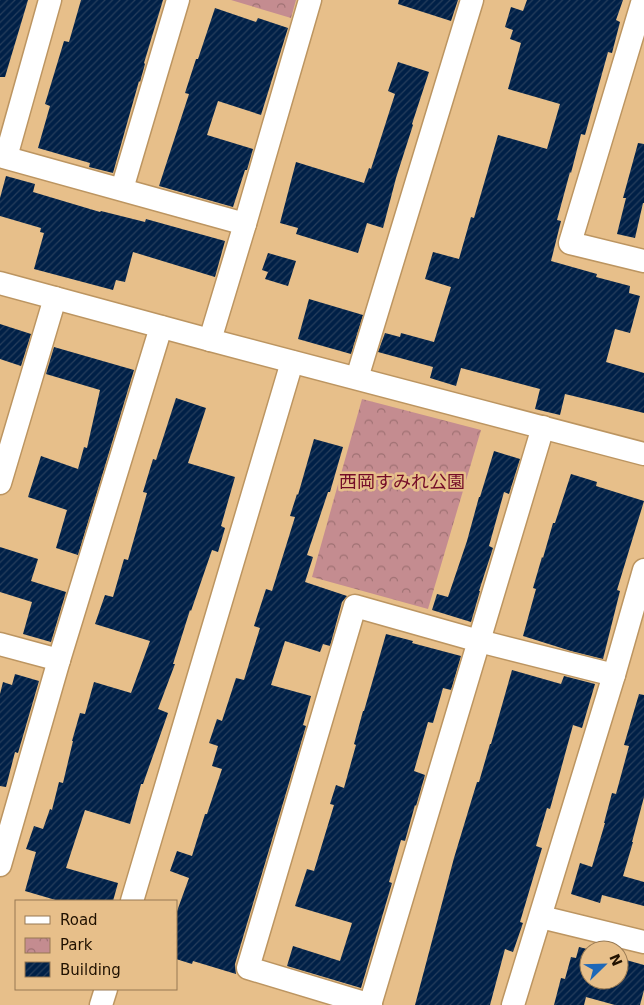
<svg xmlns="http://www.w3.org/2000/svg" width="644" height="1005" viewBox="0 0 644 1005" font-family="'DejaVu Sans','Noto Sans JP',sans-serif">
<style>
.park{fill:url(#park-crowns)}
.building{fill:url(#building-hatch)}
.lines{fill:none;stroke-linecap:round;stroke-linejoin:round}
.street-casing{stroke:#bc9561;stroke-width:25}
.street{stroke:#fff;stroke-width:22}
.labels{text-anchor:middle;stroke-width:5;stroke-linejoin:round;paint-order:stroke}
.park-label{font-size:18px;fill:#740c28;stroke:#e7bf8a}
</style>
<defs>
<pattern id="park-crowns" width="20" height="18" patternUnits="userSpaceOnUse" patternTransform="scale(1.25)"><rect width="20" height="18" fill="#c48c90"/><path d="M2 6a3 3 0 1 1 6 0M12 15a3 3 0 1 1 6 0" fill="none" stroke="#9f7173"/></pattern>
<pattern id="building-hatch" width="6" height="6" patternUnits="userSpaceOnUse" patternTransform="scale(1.25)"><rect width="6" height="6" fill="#002047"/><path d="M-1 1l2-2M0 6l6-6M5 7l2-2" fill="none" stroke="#263e5c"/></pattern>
</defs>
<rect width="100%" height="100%" fill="#e7bf8a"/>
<!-- park -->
<g class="park">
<polygon points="231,0 296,0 291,18"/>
<polygon points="362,399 481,430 428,609 312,577"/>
</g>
<!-- building -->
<g class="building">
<polygon points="0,0 28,0 5,77 0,77"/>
<polygon points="81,0 163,0 144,63 145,64 140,82 139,81 113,173 89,167 90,163 38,148 50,106 45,104 64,41 69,42"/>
<polygon points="399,0 458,0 451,21 398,4"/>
<polygon points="527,0 623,0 616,20 620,22 612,53 608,52 585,135 581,134 571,173 570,172 557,220 561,221 551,261 597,274 596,277 630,286 629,293 640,296 630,333 615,329 606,362 644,373 644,413 565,394 560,415 535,409 540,389 461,368 456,386 430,378 433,367 378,352 385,333 400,337 401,333 434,342 451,287 425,279 433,252 459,259 471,217 474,218 498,135 547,149 560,104 508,89 521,43 510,39 513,30 505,27 511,7 523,11"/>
<polygon points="215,8 256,22 258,18 288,28 261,115 218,101 207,135 253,149 247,170 245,170 233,207 159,186 189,94 185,93 196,59 198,59"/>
<polygon points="398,62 429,72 412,124 413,125 396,178 383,228 367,223 358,253 296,234 298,228 280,223 296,162 364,183 369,168 371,169 395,94 388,91"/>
<polygon points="638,143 644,144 644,203 643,203 635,238 617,234 626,198 623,198"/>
<polygon points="6,176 35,184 33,192 100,212 101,211 145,222 146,219 225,241 215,277 133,252 125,282 116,280 113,290 34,269 44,233 40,232 41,228 0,216 0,198"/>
<polygon points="268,253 296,261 288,286 265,279 268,272 262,270"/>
<polygon points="309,299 363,315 351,354 298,339"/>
<polygon points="0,324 31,334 21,366 0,359"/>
<polygon points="54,347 134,370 78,555 56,548 67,510 28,497 41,456 78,469 84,447 87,448 100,390 46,374"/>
<polygon points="176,398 206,408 188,463 235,477 221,526 225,528 218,552 212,550 191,611 190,610 173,664 175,664 158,709 168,713 143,784 141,784 130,824 85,810 66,868 118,883 113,901 59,901 25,891 36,852 26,849 34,826 43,829 50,809 52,810 59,782 63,783 73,741 72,741 80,713 85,714 94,682 131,693 150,641 95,624 105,595 113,597 124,559 128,560 147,493 143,492 153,459 156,460"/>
<polygon points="314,439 343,447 330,492 328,492 307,555 313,557 305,582 347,596 342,602 330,646 323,644 320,652 285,641 271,685 311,696 303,725 306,726 235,964 236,974 193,961 192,964 176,959 176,914 189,878 170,871 177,851 192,856 205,814 207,814 222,769 212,766 218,746 209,743 217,719 222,721 236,678 244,680 260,628 254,626 266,589 272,591 295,517 290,516 297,494 298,495"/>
<polygon points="494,451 520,459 509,494 504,492 489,546 493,548 479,591 480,591 471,622 432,610 437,594 448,597 467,541 479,497 480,497"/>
<polygon points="571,474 597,482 596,486 644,501 617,590 620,591 603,659 571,651 523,636 536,589 533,588 542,557 543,558 553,523 555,523"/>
<polygon points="0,547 38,559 31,581 66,592 51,642 23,634 32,602 0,592"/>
<polygon points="386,634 413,641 412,643 461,656 451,690 443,688 433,723 428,722 414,771 425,775 416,806 415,805 405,841 401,840 389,882 392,883 361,988 287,966 293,946 340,961 352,923 295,906 307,869 314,871 334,805 330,804 336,785 344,788 356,745 354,744 363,711 364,711"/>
<polygon points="512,670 561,684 564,676 595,684 582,728 573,725 550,809 547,808 536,846 542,848 520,922 523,923 513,952 505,949 490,1005 415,1005 454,858 477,782 479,782 490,744 491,744"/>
<polygon points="15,674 39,681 18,753 15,752 6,787 0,786 0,694 3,682 12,685"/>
<polygon points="639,694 644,695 644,797 632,842 633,842 623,876 644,882 644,906 602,895 600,903 571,894 580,863 592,867 605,823 604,823 612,793 616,794 629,746 624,745"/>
<polygon points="579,947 591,950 589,950 589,980 619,980 619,958 644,965 644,990 640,1005 615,1005 586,997 584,1005 554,1005 561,978 565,979 571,957 576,958"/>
</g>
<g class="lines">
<defs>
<g id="street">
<polyline points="643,0 570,243 644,261"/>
<polyline points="0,156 245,224"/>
<polyline points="6,157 50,0"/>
<polyline points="122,189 178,0"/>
<polyline points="0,283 210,340 644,454"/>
<polyline points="210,340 245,224 310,0"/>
<polyline points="357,378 472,0"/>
<polyline points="0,483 55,298"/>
<polyline points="0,644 59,660"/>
<polyline points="0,865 59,660 161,327"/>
<polyline points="132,901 292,362"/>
<polyline points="541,917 644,942"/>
<polyline points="101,1005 106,989"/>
<polyline points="370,1005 543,427"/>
<polyline points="371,1005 248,968 355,606 479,641 614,675"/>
<polyline points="513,1005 614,675 644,570"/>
</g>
</defs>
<!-- street casing -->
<use href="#street" class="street-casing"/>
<!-- street -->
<use href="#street" class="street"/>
</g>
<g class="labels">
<!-- park labels -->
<g class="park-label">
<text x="402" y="488">西岡すみれ公園</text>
</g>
</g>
<!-- legend -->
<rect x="15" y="900" width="162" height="90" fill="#e7bf8a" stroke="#977953"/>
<rect x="25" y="916" width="25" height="8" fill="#ffffff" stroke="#977953"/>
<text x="60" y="925" font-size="15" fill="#201100">Road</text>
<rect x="25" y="938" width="25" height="15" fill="url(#park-crowns)" stroke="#977953"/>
<text x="60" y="950" font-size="15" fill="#201100">Park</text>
<rect x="25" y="962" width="25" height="15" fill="url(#building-hatch)" stroke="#977953"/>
<text x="60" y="975" font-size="15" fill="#201100">Building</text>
<!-- north arrow -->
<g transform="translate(604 965) rotate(67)"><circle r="24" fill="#e7bf8a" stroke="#977953"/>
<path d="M0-4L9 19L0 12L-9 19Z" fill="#1e68b8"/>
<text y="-8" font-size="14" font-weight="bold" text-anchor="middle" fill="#201100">N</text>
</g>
</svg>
